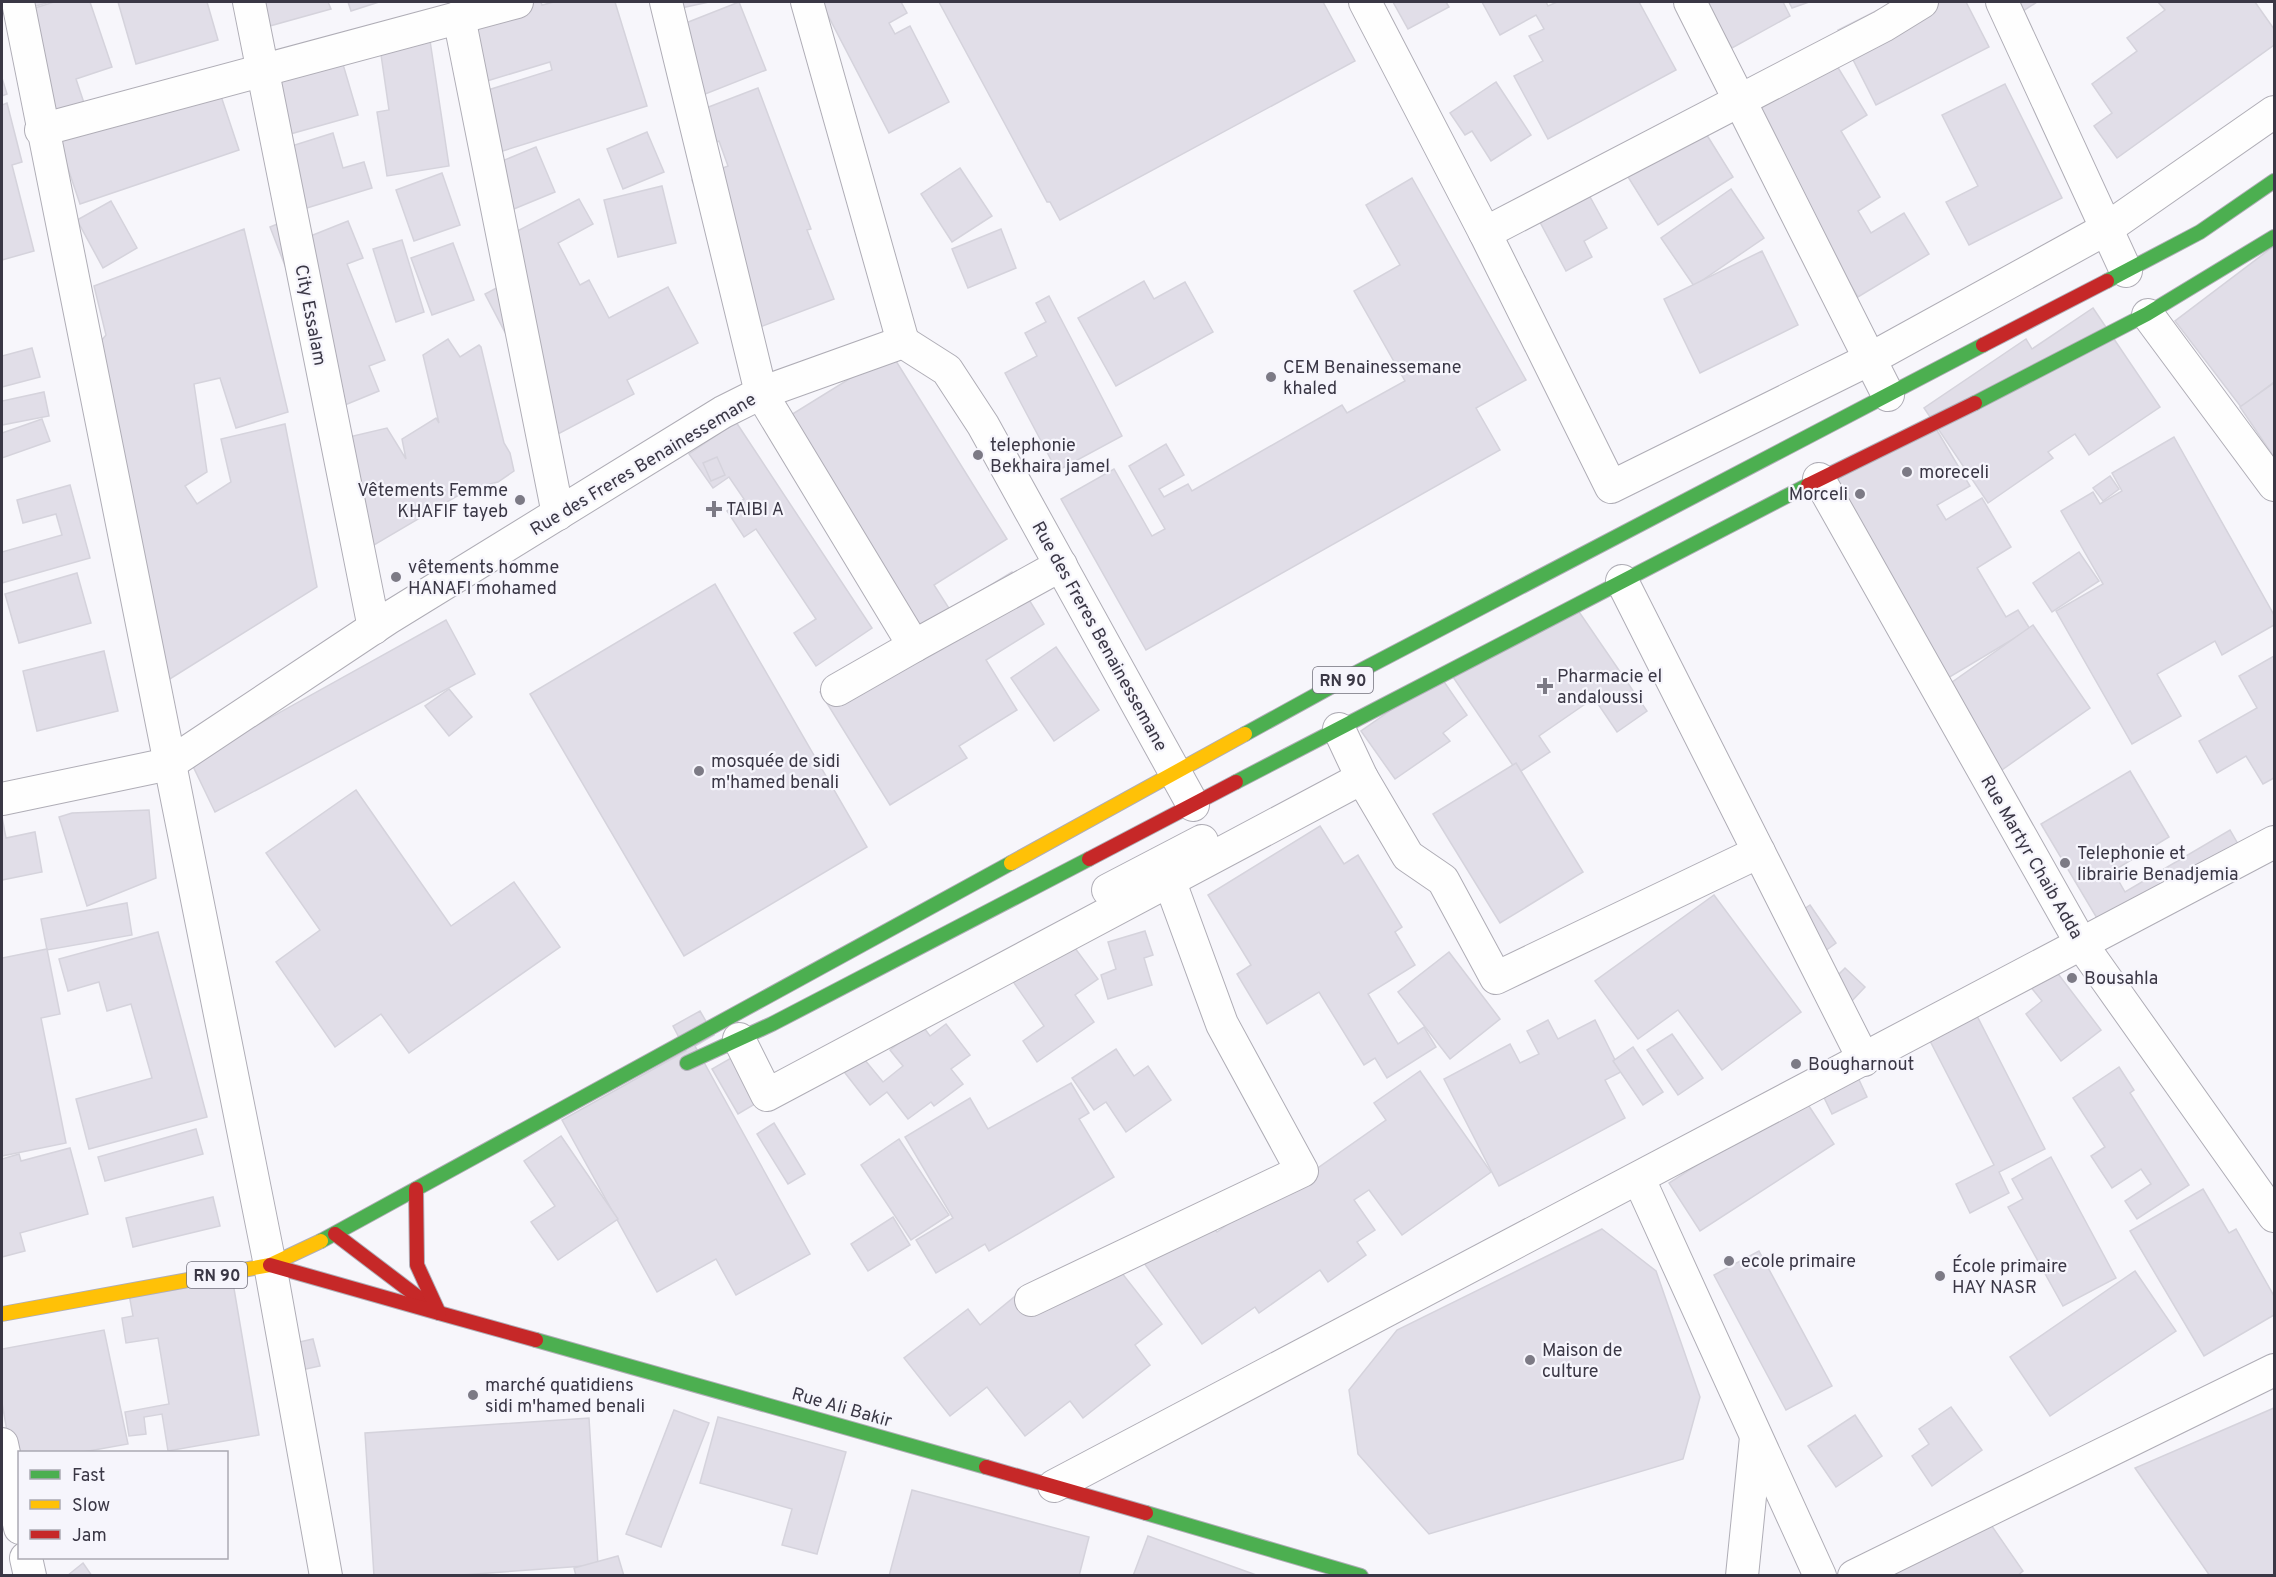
<svg xmlns="http://www.w3.org/2000/svg" width="2276" height="1577" viewBox="0 0 2276 1577" font-family="Overpass,sans-serif">
<style>
.building{fill:#e1dee8;stroke:#d5d3dc;stroke-width:1.5}
.lines{fill:none;stroke-linecap:round;stroke-linejoin:round}
.street-casing{stroke:#afadb6;stroke-width:34}
.fast-casing{stroke:#afadb6;stroke-width:16}
.slow-casing{stroke:#afadb6;stroke-width:16}
.jam-casing{stroke:#afadb6;stroke-width:16}
.street{stroke:#fefefe;stroke-width:32}
.fast{stroke:#4caf50;stroke-width:14}
.slow{stroke:#ffc107;stroke-width:14}
.jam{stroke:#c62828;stroke-width:14}
.poi-dot{fill:#7c7a85;stroke:#f6f5fc;stroke-width:2}
.labels{text-anchor:middle;stroke-width:4.5;stroke-linejoin:round;paint-order:stroke}
.shield{fill:#f6f5fc;stroke:#72707c;stroke-width:1.5}
.shield-label{font-size:16px;font-weight:bold;fill:#3a3745}
.street-label{font-size:18px;fill:#3a3745;stroke:#f6f5fc}
.poi-label{font-size:18px;fill:#3a3745;stroke:#f6f5fc;text-anchor:start}
</style>
<rect width="100%" height="100%" fill="#f7f6fb"/>
<!-- building -->
<g class="building">
<polygon points="30,2 50,2 32,7"/>
<polygon points="54,2 90,2 112,67 76,79 88,115 213,72 239,150 80,204 16,14"/>
<polygon points="118,2 207,2 218,40 136,64"/>
<polygon points="251,2 328,2 331,9 259,29"/>
<polygon points="348,2 379,2 351,11"/>
<polygon points="502,2 541,2 542,5 554,2 615,2 647,106 493,154 475,94 552,70 550,62 477,84 456,16"/>
<polygon points="665,2 709,2 667,11"/>
<polygon points="739,2 766,70 690,100 663,32"/>
<polygon points="821,2 901,2 907,13 889,23 895,34 910,26 949,102 889,133"/>
<polygon points="939,2 1323,2 1355,61 1060,220 1050,202 1047,202"/>
<polygon points="1393,2 1446,2 1449,7 1408,29"/>
<polygon points="1482,2 1546,2 1548,6 1557,2 1639,2 1676,70 1548,139 1514,76 1543,61 1529,36 1544,29 1536,15 1500,35"/>
<polygon points="1706,2 1783,2 1790,16 1732,48"/>
<polygon points="1789,2 1809,2 1792,8"/>
<polygon points="1894,2 1966,2 1989,47 1876,105 1838,30"/>
<polygon points="2012,2 2037,2 2020,13"/>
<polygon points="2158,2 2255,2 2274,29 2274,45 2117,158 2094,126 2112,113 2092,84 2137,51 2127,38 2165,10"/>
<polygon points="429,34 449,166 387,176 377,112 389,110 379,41"/>
<polygon points="337,44 358,115 269,140 249,70"/>
<polygon points="1826,48 1867,115 1841,131 1880,197 1858,211 1871,233 1904,213 1929,254 1858,297 1740,100"/>
<polygon points="2,78 7,94 2,96"/>
<polygon points="1496,82 1531,135 1491,161 1472,131 1465,135 1450,113"/>
<polygon points="2005,84 2062,198 1969,245 1946,202 1978,186 1942,115"/>
<polygon points="758,88 811,229 807,230 834,299 747,332 735,292 692,180 728,166 719,141 706,146 693,113"/>
<polygon points="7,103 22,162 12,165 34,251 2,260 2,105"/>
<polygon points="1700,124 1733,177 1658,225 1613,153"/>
<polygon points="647,132 664,172 623,189 607,149"/>
<polygon points="333,133 343,168 364,162 372,188 297,211 279,150"/>
<polygon points="536,147 555,192 509,211 490,166"/>
<polygon points="960,168 992,216 952,242 921,194"/>
<polygon points="442,173 460,225 414,241 396,190"/>
<polygon points="1412,178 1526,380 1476,408 1500,450 1146,650 1061,499 1114,469 1152,536 1165,529 1129,466 1166,444 1184,475 1159,489 1164,497 1188,484 1192,491 1342,405 1347,413 1405,381 1354,291 1400,265 1366,205"/>
<polygon points="1583,184 1607,228 1584,241 1592,257 1566,271 1534,211"/>
<polygon points="662,186 676,243 618,257 604,200"/>
<polygon points="1731,189 1764,238 1694,286 1661,238"/>
<polygon points="579,199 593,224 558,243 580,285 589,280 609,318 668,287 698,343 627,380 634,394 558,434 485,294 521,275 502,239"/>
<polygon points="111,201 137,248 103,268 77,220"/>
<polygon points="300,215 308,237 348,221 363,258 347,264 385,360 369,366 379,391 340,407 270,227"/>
<polygon points="244,229 288,412 236,428 220,378 194,384 207,472 185,486 197,504 231,482 221,439 285,424 317,587 165,682 90,354 106,335 94,286"/>
<polygon points="1001,229 1016,268 968,288 952,249"/>
<polygon points="402,240 424,312 396,322 373,249"/>
<polygon points="453,243 474,300 432,315 411,258"/>
<polygon points="2274,246 2274,382 2241,407 2175,321"/>
<polygon points="1762,251 1798,325 1700,373 1664,299"/>
<polygon points="1144,281 1154,299 1185,282 1213,332 1116,386 1078,318"/>
<polygon points="1049,296 1122,436 1057,471 1005,373 1037,356 1025,333 1046,322 1036,303"/>
<polygon points="2093,308 2160,407 2089,455 2075,434 2048,452 2053,458 1988,503 1924,408 2026,339 2032,349"/>
<polygon points="448,339 460,357 479,345 481,347 504,443 510,453 514,471 498,482 469,489 369,548 332,441 387,428 406,459 402,439 436,418 439,423 423,355"/>
<polygon points="32,348 40,377 2,387 2,356"/>
<polygon points="891,353 1007,539 934,585 950,610 1012,572 1044,624 986,660 1017,710 959,746 967,758 890,805 820,692 918,631 786,418"/>
<polygon points="2274,383 2274,457 2240,407"/>
<polygon points="44,392 49,416 2,425 2,401"/>
<polygon points="42,419 50,441 2,458 2,433"/>
<polygon points="736,422 872,628 816,666 794,633 816,619 756,529 744,537 727,511 744,499 729,477 713,488 689,454"/>
<polygon points="1932,422 1970,486 1937,505 1946,520 1982,498 2011,547 1977,568 2006,617 2018,610 2030,629 1948,678 1831,483"/>
<polygon points="2174,437 2274,615 2274,625 2222,655 2215,641 2157,674 2181,716 2132,744 2056,611 2103,584 2061,511 2093,492 2100,504 2122,491 2112,473"/>
<polygon points="717,457 725,475 711,481 703,463"/>
<polygon points="2110,476 2119,489 2103,501 2093,488"/>
<polygon points="70,485 90,558 2,583 2,552 62,535 56,514 23,523 17,500"/>
<polygon points="2079,552 2099,581 2052,612 2033,583"/>
<polygon points="77,573 91,623 19,643 5,594"/>
<polygon points="715,584 867,847 684,956 530,694"/>
<polygon points="1575,606 1647,711 1617,732 1594,698 1539,736 1550,752 1518,773 1451,674"/>
<polygon points="446,620 475,674 215,812 189,758 223,744"/>
<polygon points="2033,625 2090,708 1999,772 1941,690"/>
<polygon points="1056,647 1099,710 1054,741 1011,678"/>
<polygon points="104,651 118,711 37,731 23,671"/>
<polygon points="2274,656 2274,778 2263,784 2246,756 2217,773 2199,741 2257,708 2239,676"/>
<polygon points="1440,676 1467,715 1443,733 1450,741 1395,779 1361,731"/>
<polygon points="449,689 472,717 449,736 425,706"/>
<polygon points="1516,763 1583,872 1500,923 1433,814"/>
<polygon points="2130,771 2169,837 2113,871 2125,892 2230,830 2238,844 2101,925 2041,824"/>
<polygon points="356,790 451,926 514,882 560,947 409,1053 381,1014 335,1047 276,962 320,930 266,853"/>
<polygon points="149,810 156,878 87,906 59,817 72,813"/>
<polygon points="2,817 6,838 35,832 42,872 2,880"/>
<polygon points="1320,826 1344,864 1358,855 1402,927 1395,932 1415,965 1368,994 1398,1044 1424,1027 1436,1047 1387,1078 1375,1058 1364,1065 1319,992 1267,1024 1237,974 1251,965 1208,895"/>
<polygon points="1714,895 1801,1012 1722,1070 1678,1010 1638,1039 1595,981"/>
<polygon points="127,903 132,935 47,950 41,919"/>
<polygon points="1810,905 1836,943 1814,959 1788,920"/>
<polygon points="1145,931 1153,955 1144,958 1152,985 1108,999 1101,975 1116,969 1108,942"/>
<polygon points="158,932 207,1117 89,1149 76,1099 152,1078 131,1004 107,1011 99,982 68,991 59,959"/>
<polygon points="1069,940 1098,979 1075,995 1094,1022 1037,1062 1023,1041 1044,1026 1012,980"/>
<polygon points="47,949 60,1014 41,1018 66,1143 2,1156 2,958"/>
<polygon points="1449,952 1500,1019 1450,1059 1398,992"/>
<polygon points="2049,962 2101,1030 2061,1061 2026,1014 2042,1001 2025,980"/>
<polygon points="1845,968 1865,987 1849,1004 1828,985"/>
<polygon points="700,1011 714,1035 695,1046 810,1254 736,1295 716,1259 657,1292 562,1120 686,1051 673,1026"/>
<polygon points="1975,1012 2045,1149 1999,1172 2009,1193 1970,1213 1956,1184 1994,1165 1928,1037"/>
<polygon points="1548,1020 1558,1039 1595,1020 1621,1072 1605,1080 1625,1118 1499,1186 1444,1079 1510,1044 1520,1063 1539,1054 1527,1031"/>
<polygon points="946,1024 970,1055 951,1069 963,1084 934,1106 931,1102 908,1119 887,1092 870,1105 842,1069 860,1054 883,1082 903,1066 890,1050 922,1025 930,1036"/>
<polygon points="1672,1034 1703,1078 1678,1095 1647,1050"/>
<polygon points="1633,1047 1663,1092 1643,1105 1613,1061"/>
<polygon points="1116,1049 1134,1076 1148,1066 1171,1100 1126,1132 1106,1102 1094,1110 1072,1078"/>
<polygon points="745,1050 770,1095 738,1114 712,1069"/>
<polygon points="2119,1067 2134,1090 2130,1093 2189,1185 2137,1219 2125,1201 2151,1184 2141,1169 2112,1188 2091,1156 2105,1147 2073,1098"/>
<polygon points="1854,1069 1867,1097 1832,1114 1818,1085"/>
<polygon points="1420,1071 1491,1172 1402,1235 1369,1190 1354,1200 1375,1230 1357,1242 1366,1255 1328,1282 1320,1270 1259,1313 1255,1307 1202,1344 1144,1263 1207,1219 1217,1232 1258,1202 1262,1207 1386,1120 1374,1103"/>
<polygon points="1071,1083 1089,1113 1079,1119 1114,1177 989,1251 985,1244 936,1273 916,1240 953,1218 905,1137 970,1098 988,1129"/>
<polygon points="1803,1097 1834,1144 1700,1231 1669,1183"/>
<polygon points="774,1123 805,1174 788,1184 757,1134"/>
<polygon points="196,1129 203,1154 105,1181 98,1157"/>
<polygon points="561,1136 618,1219 558,1260 531,1222 555,1206 524,1161"/>
<polygon points="899,1139 949,1215 911,1240 861,1165"/>
<polygon points="70,1148 88,1214 20,1233 25,1251 2,1257 2,1159 19,1154 21,1161"/>
<polygon points="2051,1157 2116,1278 2063,1306 2008,1207 2023,1199 2012,1179"/>
<polygon points="2203,1189 2229,1233 2236,1229 2274,1296 2274,1315 2204,1356 2130,1231"/>
<polygon points="213,1197 220,1226 133,1247 126,1218"/>
<polygon points="893,1217 910,1245 868,1271 851,1244"/>
<polygon points="1602,1229 1656,1271 1700,1397 1683,1459 1429,1534 1358,1454 1349,1390 1397,1330"/>
<polygon points="1759,1251 1832,1386 1786,1410 1714,1275"/>
<polygon points="1114,1263 1162,1324 1135,1345 1150,1365 1083,1418 1070,1401 1025,1436 987,1387 950,1416 904,1358 968,1309 980,1325 1019,1293"/>
<polygon points="2135,1271 2176,1331 2050,1416 2010,1357"/>
<polygon points="232,1277 259,1435 168,1451 162,1414 144,1417 146,1434 129,1436 125,1412 169,1404 158,1338 126,1343 122,1318 133,1316 129,1294"/>
<polygon points="104,1330 128,1444 83,1452 20,1452 13,1465 2,1403 2,1349"/>
<polygon points="313,1339 320,1366 301,1370 295,1343"/>
<polygon points="1951,1407 1982,1450 1932,1486 1912,1456 1929,1444 1919,1429"/>
<polygon points="2274,1408 2274,1576 2210,1576 2135,1468"/>
<polygon points="674,1410 709,1423 661,1547 626,1534"/>
<polygon points="1855,1415 1882,1456 1836,1487 1808,1446"/>
<polygon points="718,1417 846,1452 817,1554 782,1545 792,1509 700,1483"/>
<polygon points="589,1418 598,1565 448,1576 374,1576 365,1433"/>
<polygon points="912,1490 1089,1537 1079,1576 889,1576"/>
<polygon points="1980,1509 2023,1571 2017,1576 1884,1576"/>
<polygon points="1148,1536 1259,1576 1133,1576"/>
<polygon points="618,1556 624,1576 576,1576 574,1568"/>
<polygon points="83,1563 92,1576 67,1576"/>
</g>
<g class="lines">
<defs>
<g id="street">
<polyline points="18,2 270,1265 326,1576"/>
<polyline points="249,2 374,628"/>
<polyline points="666,2 761,393 914,646 1061,565"/>
<polyline points="807,2 903,342"/>
<polyline points="1365,2 1485,233 1883,26 1922,2"/>
<polyline points="1690,2 1888,395"/>
<polyline points="2002,2 2126,271"/>
<polyline points="459,17 558,514"/>
<polyline points="41,130 517,2"/>
<polyline points="1485,233 1611,487 1870,359 2106,229 2274,112"/>
<polyline points="2148,315 2274,485"/>
<polyline points="1819,479 2082,945 2274,1216"/>
<polyline points="1622,581 1864,1060"/>
<polyline points="837,690 914,646"/>
<polyline points="1362,778 1408,856 1443,880 1496,978 1759,852"/>
<polyline points="2,799 169,764 387,619 723,412 761,393 903,342 947,370 983,425 1193,805"/>
<polyline points="1108,890 1202,841"/>
<polyline points="739,1039 767,1095 1362,778 1339,729"/>
<polyline points="1639,1179 1820,1576"/>
<polyline points="1031,1300 1302,1171 1222,1024 1170,882"/>
<polyline points="2,1444 20,1528"/>
<polyline points="1054,1486 2274,842"/>
<polyline points="26,1558 30,1576"/>
<polyline points="1742,1576 1756,1437"/>
<polyline points="1854,1576 2274,1370"/>
</g>
<g id="fast">
<polyline points="2107,281 2200,232 2274,181"/>
<polyline points="1975,403 2147,314 2274,237"/>
<polyline points="1245,734 1356,673 1983,345"/>
<polyline points="1236,782 1808,485"/>
<polyline points="687,1063 772,1024 1089,859"/>
<polyline points="321,1241 1011,863"/>
<polyline points="536,1340 986,1467"/>
<polyline points="1146,1513 1361,1576"/>
</g>
<g id="slow">
<polyline points="1011,863 1245,734"/>
<polyline points="2,1314 270,1265 321,1241"/>
</g>
<g id="jam">
<polyline points="1983,345 2107,281"/>
<polyline points="1808,485 1975,403"/>
<polyline points="1089,859 1236,782"/>
<polyline points="335,1234 439,1313 536,1340"/>
<polyline points="270,1265 439,1313 417,1265 416,1189"/>
<polyline points="986,1467 1146,1513"/>
</g>
</defs>
<!-- street casing -->
<use href="#street" class="street-casing"/>
<!-- fast casing -->
<use href="#fast" class="fast-casing"/>
<!-- slow casing -->
<use href="#slow" class="slow-casing"/>
<!-- jam casing -->
<use href="#jam" class="jam-casing"/>
<!-- street -->
<use href="#street" class="street"/>
<!-- fast -->
<use href="#fast" class="fast"/>
<!-- slow -->
<use href="#slow" class="slow"/>
<!-- jam -->
<use href="#jam" class="jam"/>
</g>
<!-- markers -->
<g class="poi-dot">
<circle cx="1271" cy="377" r="6"/>
<circle cx="978" cy="455" r="6"/>
<circle cx="1907" cy="472" r="6"/>
<circle cx="1860" cy="494" r="6"/>
<circle cx="520" cy="500" r="6"/>
<path d="M711 500h6v6h6v6h-6v6h-6v-6h-6v-6h6z"/>
<circle cx="396" cy="577" r="6"/>
<path d="M1542 677h6v6h6v6h-6v6h-6v-6h-6v-6h6z"/>
<circle cx="699" cy="771" r="6"/>
<circle cx="2065" cy="863" r="6"/>
<circle cx="2072" cy="978" r="6"/>
<circle cx="1796" cy="1064" r="6"/>
<circle cx="1729" cy="1261" r="6"/>
<circle cx="1940" cy="1276" r="6"/>
<circle cx="1530" cy="1360" r="6"/>
<circle cx="473" cy="1395" r="6"/>
</g>
<g class="labels">
<!-- shield labels -->
<g class="shield">
<rect x="1313" y="667" width="60" height="26" rx="4.5"/>
<rect x="187" y="1262" width="60" height="26" rx="4.5"/>
</g>
<g class="shield-label">
<text x="1343" y="686">RN 90</text>
<text x="217" y="1281">RN 90</text>
</g>
<!-- street labels -->
<g class="street-label">
<text transform="translate(311 315) rotate(79)" y="6">City Essalam</text>
<text transform="translate(643 464) rotate(-31)" y="6">Rue des Freres Benainessemane</text>
<text transform="translate(1100 636) rotate(61)" y="6">Rue des Freres Benainessemane</text>
<text transform="translate(2032 857) rotate(60)" y="6">Rue Martyr Chaib Adda</text>
<text transform="translate(842 1407) rotate(16)" y="6">Rue Ali Bakir</text>
</g>
<!-- poi labels -->
<g class="poi-label">
<text x="1283" y="373">CEM Benainessemane<tspan x="1283" dy="21">khaled</tspan></text>
<text x="990" y="451">telephonie<tspan x="990" dy="21">Bekhaira jamel</tspan></text>
<text x="1919" y="478">moreceli</text>
<text x="508" y="496" text-anchor="end">Vêtements Femme<tspan x="508" dy="21">KHAFIF tayeb</tspan></text>
<text x="1848" y="500" text-anchor="end">Morceli</text>
<text x="726" y="515">TAIBI A</text>
<text x="408" y="573">vêtements homme<tspan x="408" dy="21">HANAFI mohamed</tspan></text>
<text x="1557" y="682">Pharmacie el<tspan x="1557" dy="21">andaloussi</tspan></text>
<text x="711" y="767">mosquée de sidi<tspan x="711" dy="21">m'hamed benali</tspan></text>
<text x="2077" y="859">Telephonie et<tspan x="2077" dy="21">librairie Benadjemia</tspan></text>
<text x="2084" y="984">Bousahla</text>
<text x="1808" y="1070">Bougharnout</text>
<text x="1741" y="1267">ecole primaire</text>
<text x="1952" y="1272">École primaire<tspan x="1952" dy="21">HAY NASR</tspan></text>
<text x="1542" y="1356">Maison de<tspan x="1542" dy="21">culture</tspan></text>
<text x="485" y="1391">marché quatidiens<tspan x="485" dy="21">sidi m'hamed benali</tspan></text>
</g>
</g>
<!-- border -->
<rect width="2276" height="1577" fill="none" stroke="#3a3745" stroke-width="6"/>
<!-- legend -->
<rect x="18" y="1451" width="210" height="108" fill="#f6f5fc" stroke="#aba9b3" stroke-width="1.5"/>
<rect x="30" y="1470" width="30" height="9" fill="#4caf50" stroke="#aba9b3" stroke-width="1.5"/>
<text x="72" y="1481" font-size="18" fill="#3a3745">Fast</text>
<rect x="30" y="1500" width="30" height="9" fill="#ffc107" stroke="#aba9b3" stroke-width="1.5"/>
<text x="72" y="1511" font-size="18" fill="#3a3745">Slow</text>
<rect x="30" y="1530" width="30" height="9" fill="#c62828" stroke="#aba9b3" stroke-width="1.5"/>
<text x="72" y="1541" font-size="18" fill="#3a3745">Jam</text>
</svg>
